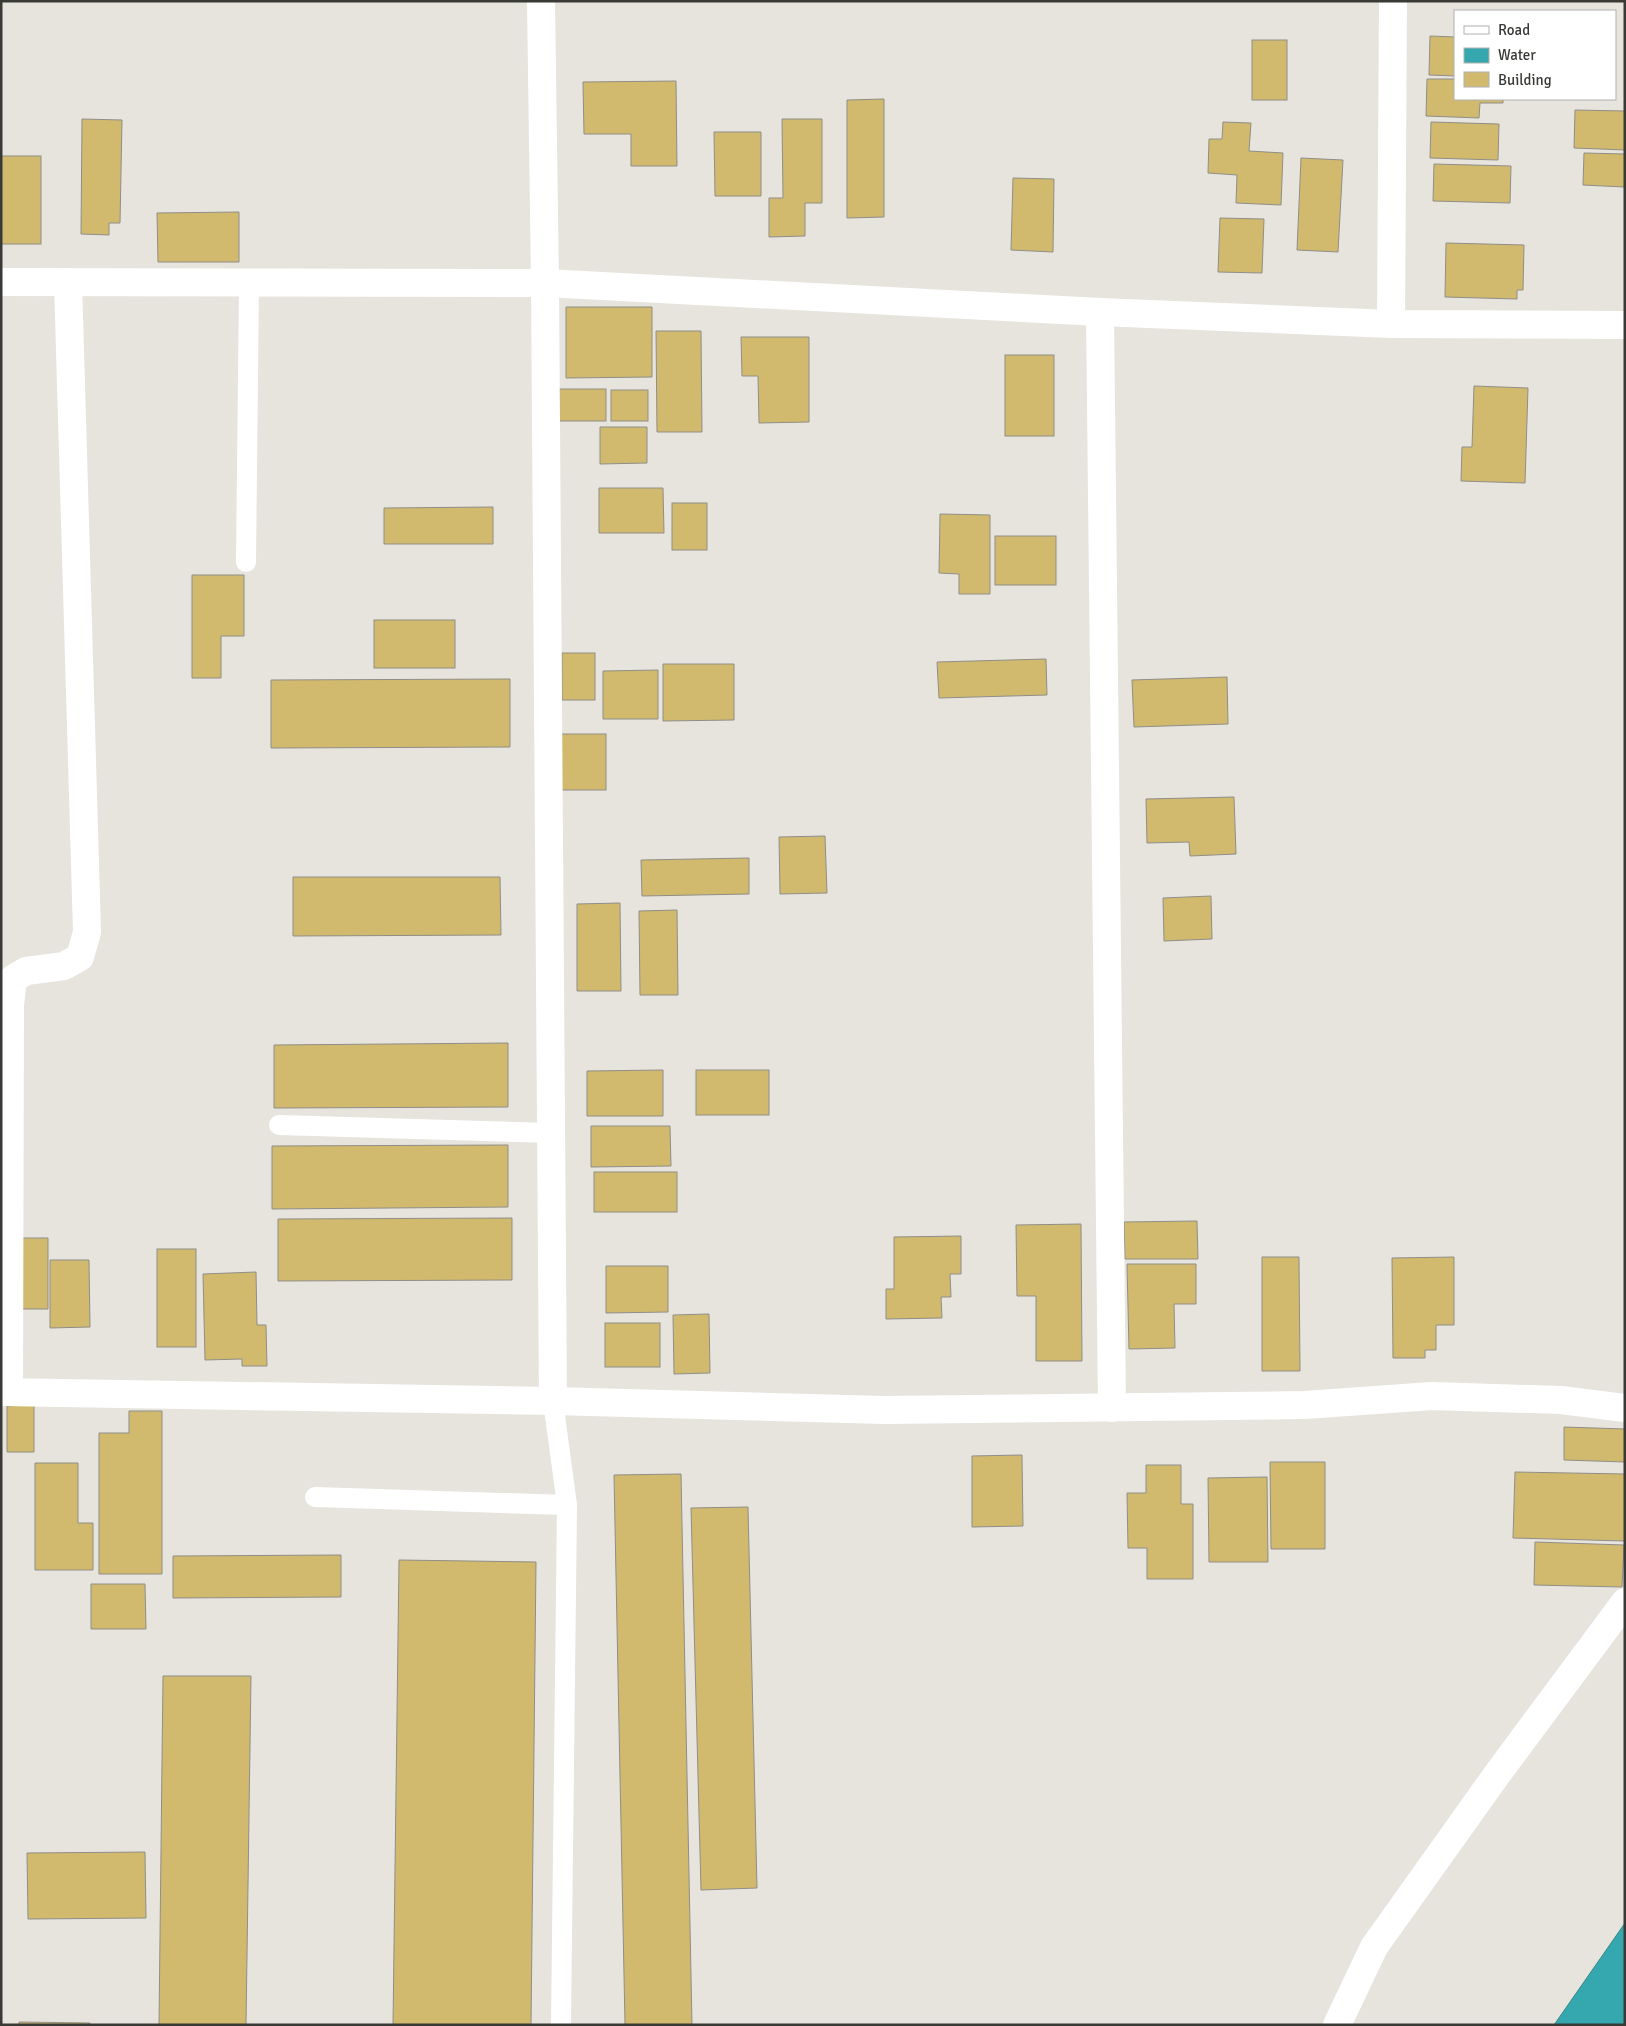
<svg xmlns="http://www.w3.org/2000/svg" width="1626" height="2026" viewBox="0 0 1626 2026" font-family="Signika,sans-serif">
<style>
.water{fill:#34a8ae;stroke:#36878a}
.building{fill:#d1ba6d;stroke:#908e88}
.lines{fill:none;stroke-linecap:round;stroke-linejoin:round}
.service{stroke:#fff;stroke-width:20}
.minor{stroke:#fff;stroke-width:28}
</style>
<rect width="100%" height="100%" fill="#e6e4dd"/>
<!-- water -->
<polygon class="water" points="1625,1923 1625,2025 1554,2025"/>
<!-- building -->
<g class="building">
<polygon points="1430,36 1455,37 1455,76 1429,75"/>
<rect x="1252" y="40" width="35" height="60"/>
<polygon points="1427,79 1455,79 1455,99 1503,99 1503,103 1480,103 1479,118 1426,116"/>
<polygon points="676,81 677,166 631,166 631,134 584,134 583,82"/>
<polygon points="884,99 884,217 847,218 847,100"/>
<polygon points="1575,110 1625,111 1625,150 1574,148"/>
<polygon points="82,119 122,120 120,223 109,223 109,235 81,234"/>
<polygon points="782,119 822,119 822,203 805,203 805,236 769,237 769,198 783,198"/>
<polygon points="1223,122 1251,123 1249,151 1283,153 1281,205 1236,203 1237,175 1208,173 1209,139 1222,139"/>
<polygon points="1431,122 1499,124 1498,160 1430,158"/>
<polygon points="714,132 761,132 761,196 715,196"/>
<polygon points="1584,153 1625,154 1625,187 1583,185"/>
<rect x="1" y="156" width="40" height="88"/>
<polygon points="1301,158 1343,160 1338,252 1297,250"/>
<polygon points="1434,164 1511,166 1510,203 1433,201"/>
<polygon points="1013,178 1054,179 1053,252 1011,250"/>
<polygon points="239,212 239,262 158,262 157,213"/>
<polygon points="1220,218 1264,219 1262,273 1218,272"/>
<polygon points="1446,243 1524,245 1523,290 1517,290 1517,299 1445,297"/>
<polygon points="566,307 652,307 652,377 566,378"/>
<polygon points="656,331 701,331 702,432 657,432"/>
<polygon points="741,337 809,337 809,422 759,423 758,376 742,376"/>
<rect x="1005" y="355" width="49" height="81"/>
<polygon points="1474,386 1528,388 1525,483 1461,481 1462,447 1472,447"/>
<rect x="559" y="389" width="47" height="32"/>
<rect x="611" y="390" width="37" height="31"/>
<polygon points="600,427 647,427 647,463 600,464"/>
<polygon points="599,488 663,488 664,533 599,533"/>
<rect x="672" y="503" width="35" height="47"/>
<polygon points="493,507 493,544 384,544 384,508"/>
<polygon points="940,514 990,515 990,594 959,594 959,574 939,573"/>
<rect x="995" y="536" width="61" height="49"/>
<polygon points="192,575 244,575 244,636 221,636 221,678 192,678"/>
<rect x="374" y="620" width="81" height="48"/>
<rect x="562" y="653" width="33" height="47"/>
<polygon points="1046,659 1047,695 939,698 937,662"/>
<polygon points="663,664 734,664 734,720 663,721"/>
<polygon points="658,670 658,719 603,719 603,671"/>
<polygon points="1227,677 1228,724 1134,727 1132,680"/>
<polygon points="510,679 510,747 271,748 271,680"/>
<rect x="561" y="734" width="45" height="56"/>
<polygon points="1234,797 1236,854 1190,856 1189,842 1147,843 1146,799"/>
<polygon points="825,836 827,893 780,894 779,837"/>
<polygon points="749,858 749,894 642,896 641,860"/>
<polygon points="293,877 500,877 501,935 293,936"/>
<polygon points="1211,896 1212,939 1164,941 1163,898"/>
<polygon points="620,903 621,991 577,991 577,904"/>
<polygon points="677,910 678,995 640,995 639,911"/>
<polygon points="508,1043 508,1107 274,1108 274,1045"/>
<polygon points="663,1070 663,1116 587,1116 587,1071"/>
<rect x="696" y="1070" width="73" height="45"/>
<polygon points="591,1126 670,1126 671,1166 591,1167"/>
<polygon points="508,1145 508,1207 272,1209 272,1146"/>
<rect x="594" y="1172" width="83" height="40"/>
<polygon points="512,1218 512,1280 278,1281 278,1219"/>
<polygon points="1197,1221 1198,1259 1125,1259 1124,1222"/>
<polygon points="1081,1224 1082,1361 1036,1361 1036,1296 1017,1296 1016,1225"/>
<polygon points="961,1236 961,1274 950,1274 951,1297 941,1297 942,1318 886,1319 886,1289 894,1289 894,1237"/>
<polygon points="18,1238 48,1238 48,1309 19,1309"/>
<rect x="157" y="1249" width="39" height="98"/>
<polygon points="1262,1257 1299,1257 1300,1371 1262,1371"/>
<polygon points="1454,1257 1454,1325 1436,1325 1436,1350 1425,1350 1425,1358 1393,1358 1392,1258"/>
<polygon points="50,1260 89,1260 90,1327 50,1328"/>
<polygon points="1127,1264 1196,1264 1196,1304 1174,1304 1175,1348 1129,1349"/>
<polygon points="606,1266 668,1266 668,1312 606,1313"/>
<polygon points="256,1272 257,1325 266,1325 267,1366 242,1366 242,1359 205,1360 203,1274"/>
<polygon points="709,1314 710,1373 674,1374 673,1315"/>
<rect x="605" y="1323" width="55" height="44"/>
<polygon points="34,1405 34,1452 7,1452 7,1406"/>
<polygon points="129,1411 162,1411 162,1574 99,1574 99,1433 129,1433"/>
<polygon points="1564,1427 1625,1429 1625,1462 1564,1460"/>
<polygon points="1022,1455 1023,1526 972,1527 972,1456"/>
<polygon points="1270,1462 1325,1462 1325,1549 1271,1549"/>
<polygon points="35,1463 78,1463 78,1523 93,1523 93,1570 35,1570"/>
<polygon points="1146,1465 1181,1465 1181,1504 1193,1504 1193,1579 1147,1579 1147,1548 1128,1548 1127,1493 1146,1493"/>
<polygon points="1515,1472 1625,1474 1625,1541 1513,1538"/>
<polygon points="681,1474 692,2025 625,2025 614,1475"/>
<polygon points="1267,1477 1268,1562 1209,1562 1208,1478"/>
<polygon points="748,1507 757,1888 701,1890 691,1508"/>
<polygon points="1535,1542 1624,1545 1622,1587 1534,1585"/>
<polygon points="341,1555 341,1597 173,1598 173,1556"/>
<polygon points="399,1560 536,1562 531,2025 393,2025"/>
<polygon points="91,1584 145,1584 146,1629 91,1629"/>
<polygon points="163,1676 251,1676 246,2025 159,2025"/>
<polygon points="145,1852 146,1918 28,1919 27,1853"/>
<polygon points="19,2022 90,2023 90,2025 19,2025"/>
</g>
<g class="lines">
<!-- service -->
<g class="service">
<polyline points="246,562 249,283"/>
<polyline points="279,1125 551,1133"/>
<polyline points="553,1401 567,1505 561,2025"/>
<polyline points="315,1497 567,1505"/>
</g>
<!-- minor -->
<g class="minor">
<polyline points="541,1 545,283 553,1401"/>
<polyline points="1,282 545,283 1100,312 1391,324 1625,325"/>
<polyline points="1100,312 1112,1408"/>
<polyline points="1391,324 1393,1"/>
<polyline points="1,1392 553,1401 885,1410 1305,1405 1432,1396 1561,1400 1625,1408"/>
<polyline points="9,1392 10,1005 13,979 26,971 64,966 80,957 87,932 68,282"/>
<polyline points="1337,2025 1374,1947 1498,1773 1625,1602"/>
</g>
</g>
<!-- border -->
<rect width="1626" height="2026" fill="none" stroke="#393936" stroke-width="5"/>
<!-- legend -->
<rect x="1454" y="10" width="162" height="90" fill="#ffffff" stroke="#b0b0af"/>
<rect x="1464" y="26" width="25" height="8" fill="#ffffff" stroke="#b0b0af"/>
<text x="1498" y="35" font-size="15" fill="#393936">Road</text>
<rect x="1464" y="48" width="25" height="15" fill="#34a8ae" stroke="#b0b0af"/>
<text x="1498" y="60" font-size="15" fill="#393936">Water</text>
<rect x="1464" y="72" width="25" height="15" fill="#d1ba6d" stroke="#b0b0af"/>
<text x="1498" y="85" font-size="15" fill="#393936">Building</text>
</svg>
